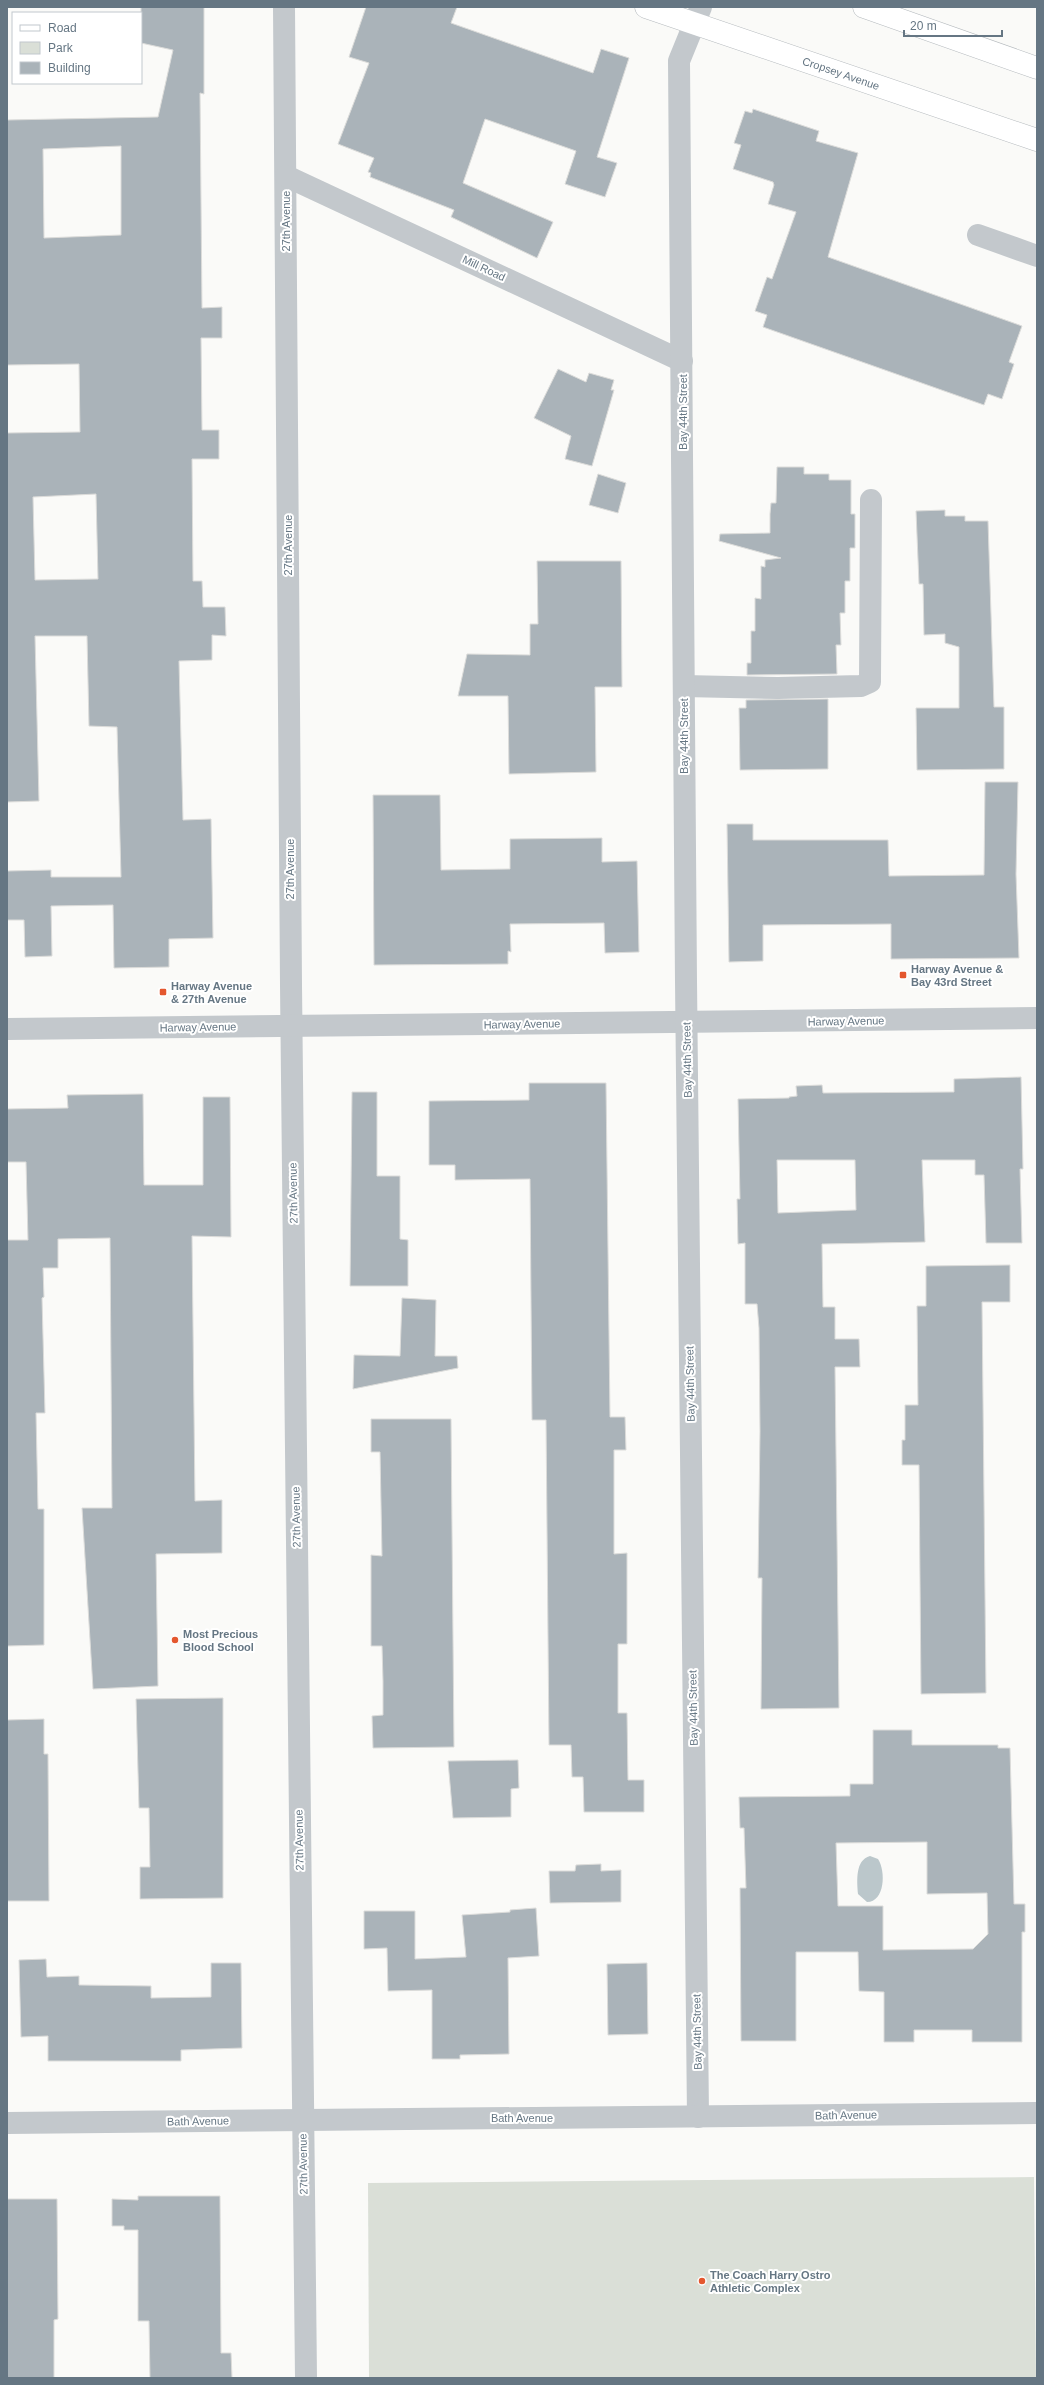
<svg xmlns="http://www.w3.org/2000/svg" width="1044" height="2385" viewBox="0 0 1044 2385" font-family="Arial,sans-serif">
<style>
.green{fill:#dadfd7}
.water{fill:#bbc7cb}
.building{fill:#aab3b9;stroke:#dcdcda;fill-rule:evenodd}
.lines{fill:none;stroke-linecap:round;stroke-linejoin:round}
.major-casing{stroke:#b5babe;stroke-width:23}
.minor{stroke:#c3c8cc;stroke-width:22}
.major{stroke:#fff;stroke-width:22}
.poi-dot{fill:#e4572e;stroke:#fff;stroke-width:1.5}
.labels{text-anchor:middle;stroke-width:4;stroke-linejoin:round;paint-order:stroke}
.street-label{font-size:11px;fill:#657683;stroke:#fff}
.poi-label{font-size:11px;font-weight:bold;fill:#657683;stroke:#fff;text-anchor:start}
</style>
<rect width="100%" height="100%" fill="#fafaf8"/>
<!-- green -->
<polygon class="green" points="1034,2177 1036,2378 369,2378 368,2183"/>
<!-- water -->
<path class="water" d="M870 1856 878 1859C886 1871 885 1902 867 1902L858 1894C857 1881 855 1860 870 1856Z"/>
<!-- building -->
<g class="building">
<path d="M141 7H204V94L200 93 202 308 222 307V338H201L202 430H219V459H192L193 581H202L203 607H225L226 636 212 635V660L179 661 183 820 211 819 213 938 169 939V967L114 968 113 905 51 906 52 956 25 957 24 920H7V871L51 870V877H121L117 727 89 726 87 636H35L39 801 7 802V433L80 432 79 364 7 365V120L158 117 173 50 141 43ZM121 146V235L44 238 43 149ZM96 494 98 579 35 580 33 497Z"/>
<polygon points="366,7 457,7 451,23 593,73 601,49 629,58 597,157 617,163 605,197 565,184 576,151 485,119 463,183 553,222 537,258 451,217 454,210 370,177 371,173 368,172 374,158 338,144 369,63 349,57"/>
<polygon points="753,109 819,131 816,141 858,153 828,257 1022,326 1009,362 1014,364 1002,399 988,394 984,405 763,327 767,315 755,311 767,277 772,279 796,212 768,204 774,185 773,182 733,169 741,145 734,143 745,111 752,113"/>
<polygon points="558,369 586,382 589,373 614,380 611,390 614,390 592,466 565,459 571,436 534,418"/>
<polygon points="777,467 804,467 804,474 829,474 829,480 851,480 851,514 855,514 855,548 850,548 850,581 845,581 845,613 840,613 841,645 836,645 837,674 747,675 747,663 751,663 751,631 755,631 755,598 761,599 761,566 765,567 765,560 781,558 719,541 720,534 770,533 770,514 771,503 776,503"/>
<polygon points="598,474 626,483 618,513 589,505"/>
<polygon points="945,510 945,516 965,516 965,521 988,521 994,707 1004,707 1004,769 917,770 916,708 959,708 959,647 945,643 945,634 924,635 923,584 919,584 916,511"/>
<polygon points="537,561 621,561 622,687 595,687 596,772 509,774 508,696 458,696 467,654 530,655 530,624 538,624"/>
<polygon points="828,699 828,769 740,770 739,708 746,708 746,700"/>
<polygon points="985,782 1018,782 1016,874 1019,958 891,959 891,924 763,925 763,961 729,962 727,824 753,824 753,840 888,840 889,876 984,875"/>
<polygon points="373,795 440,795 441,870 510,869 510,839 602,838 602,862 637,861 639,952 605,953 604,923 510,924 511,952 508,951 508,964 374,965"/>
<path d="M1021 1077 1023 1169H1020L1022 1243H986L984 1175H975V1160H922L925 1242 822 1244 823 1307H835V1339H859L860 1367H835L839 1708 761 1709 762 1578H758L760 1431 759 1328 757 1304H745V1243L738 1244 737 1199H740L738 1099 789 1098V1097L797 1096 796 1086 822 1085 823 1093 954 1092V1079ZM777 1160H855L856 1210 778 1213Z"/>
<polygon points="529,1083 606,1083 610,1417 625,1417 626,1450 614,1450 614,1554 627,1553 627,1644 618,1644 618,1713 627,1713 628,1780 644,1780 644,1812 584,1812 583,1777 572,1777 571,1745 549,1745 546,1420 532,1420 530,1179 455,1180 455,1165 429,1165 429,1101 529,1100"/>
<polygon points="352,1092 377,1092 377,1176 400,1176 400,1239 408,1240 408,1286 350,1286"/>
<polygon points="143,1094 144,1185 203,1185 203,1097 230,1097 231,1237 192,1236 195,1501 222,1500 222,1553 156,1554 158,1686 93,1689 82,1508 112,1508 110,1238 58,1239 58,1268 43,1268 44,1297 42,1298 45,1413 36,1413 38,1509 44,1509 44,1645 7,1646 7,1240 28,1240 26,1162 7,1162 7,1109 68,1108 67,1095"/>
<polygon points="1010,1265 1010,1302 982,1302 986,1693 921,1694 919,1465 902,1465 902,1440 905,1440 905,1405 918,1405 917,1306 926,1306 926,1266"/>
<polygon points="402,1298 436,1300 435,1356 457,1356 458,1368 353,1389 354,1355 400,1356"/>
<polygon points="371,1419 451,1419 454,1747 373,1748 372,1716 383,1715 383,1681 382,1646 371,1646 371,1555 382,1556 380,1452 371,1452"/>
<polygon points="223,1698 223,1898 140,1899 140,1867 150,1867 149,1808 139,1808 136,1699"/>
<polygon points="44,1719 44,1754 48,1754 49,1901 7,1901 7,1720"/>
<path d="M873 1730H912V1745H998V1748H1010L1014 1904H1025V1932H1022V2042H972V2030H914V2042H884V1992L859 1991 858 1952H796V2041H741L740 1888H746L744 1828H740L739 1797 850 1796V1784H873ZM927 1842V1894L987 1893 988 1934 973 1949 883 1950V1906H838L836 1843Z"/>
<polygon points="518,1760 519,1788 511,1789 511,1817 453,1818 448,1761"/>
<polygon points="601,1864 601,1871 621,1870 621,1902 550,1903 549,1871 575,1871 576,1865"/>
<polygon points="536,1908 539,1956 508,1958 509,2054 460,2055 460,2059 432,2059 432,1990 388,1991 387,1948 364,1949 364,1911 415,1911 415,1959 466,1957 462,1915 510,1912 510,1910"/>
<polygon points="46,1959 47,1977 79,1976 79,1985 151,1986 151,1998 211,1997 211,1963 241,1963 242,2048 181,2050 181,2061 48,2061 48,2036 21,2037 19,1960"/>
<polygon points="647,1963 648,2034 608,2035 607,1964"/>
<polygon points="138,2196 220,2196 221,2353 231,2353 232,2378 150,2378 149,2321 138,2321 138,2230 124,2230 124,2226 112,2226 112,2199 138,2200"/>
<polygon points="7,2199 57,2199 58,2319 54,2320 54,2378 7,2378"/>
</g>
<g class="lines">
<defs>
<g id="major">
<path id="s1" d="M646 7 1037 140"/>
<polyline points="864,7 1037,68"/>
</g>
</defs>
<!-- major casing -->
<use href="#major" class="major-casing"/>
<!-- minor -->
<g class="minor">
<polyline points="284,7 291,985 306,2378"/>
<polyline points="286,176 682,361"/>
<polyline points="978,235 1037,256"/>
<polyline points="684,686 778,688 861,686 870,682 871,500"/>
<polyline points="7,1029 1037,1018"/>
<polyline points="698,2117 686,981 679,61 701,7"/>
<polyline points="7,2123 1037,2113"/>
</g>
<!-- major -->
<use href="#major" class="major"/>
</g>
<!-- markers -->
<g class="poi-dot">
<rect x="899" y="971" width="8" height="8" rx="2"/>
<rect x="159" y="988" width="8" height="8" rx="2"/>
<circle cx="175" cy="1640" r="4"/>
<circle cx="702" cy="2281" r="4"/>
</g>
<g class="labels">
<!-- street labels -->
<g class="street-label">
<text dy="4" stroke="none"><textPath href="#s1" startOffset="206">Cropsey Avenue</textPath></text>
<text transform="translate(286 221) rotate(-90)" y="4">27th Avenue</text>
<text transform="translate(484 268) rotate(25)" y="4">Mill Road</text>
<text transform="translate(683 412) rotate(-90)" y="4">Bay 44th Street</text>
<text transform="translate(288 545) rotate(-90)" y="4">27th Avenue</text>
<text transform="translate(684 736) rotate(-90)" y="4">Bay 44th Street</text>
<text transform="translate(290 869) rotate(-90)" y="4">27th Avenue</text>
<text transform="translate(846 1021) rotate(-1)" y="4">Harway Avenue</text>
<text transform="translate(522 1024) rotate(-1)" y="4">Harway Avenue</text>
<text transform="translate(198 1027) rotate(-1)" y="4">Harway Avenue</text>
<text transform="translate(687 1060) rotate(-91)" y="4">Bay 44th Street</text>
<text transform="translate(293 1193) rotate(-91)" y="4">27th Avenue</text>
<text transform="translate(690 1384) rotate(-91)" y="4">Bay 44th Street</text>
<text transform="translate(296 1517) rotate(-91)" y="4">27th Avenue</text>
<text transform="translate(693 1708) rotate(-91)" y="4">Bay 44th Street</text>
<text transform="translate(299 1840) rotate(-91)" y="4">27th Avenue</text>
<text transform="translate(697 2032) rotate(-91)" y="4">Bay 44th Street</text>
<text transform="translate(846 2115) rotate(-1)" y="4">Bath Avenue</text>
<text x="522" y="2122">Bath Avenue</text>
<text transform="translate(198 2121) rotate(-1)" y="4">Bath Avenue</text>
<text transform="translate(303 2164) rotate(-91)" y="4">27th Avenue</text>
</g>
<!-- poi labels -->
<g class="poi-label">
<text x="911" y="973">Harway Avenue &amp;<tspan x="911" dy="13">Bay 43rd Street</tspan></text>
<text x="171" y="990">Harway Avenue<tspan x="171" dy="13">&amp; 27th Avenue</tspan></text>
<text x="183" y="1638">Most Precious<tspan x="183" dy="13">Blood School</tspan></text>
<text x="710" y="2279">The Coach Harry Ostro<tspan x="710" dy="13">Athletic Complex</tspan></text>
</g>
</g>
<!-- border -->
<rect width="1044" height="2385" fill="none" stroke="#657683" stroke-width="16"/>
<!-- legend -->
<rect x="12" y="12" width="130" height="72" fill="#ffffff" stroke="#c1c8cd"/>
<rect x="20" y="25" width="20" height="6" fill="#ffffff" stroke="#c1c8cd"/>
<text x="48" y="32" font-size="12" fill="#657683">Road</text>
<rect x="20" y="42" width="20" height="12" fill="#dadfd7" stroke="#c1c8cd"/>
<text x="48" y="52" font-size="12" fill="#657683">Park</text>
<rect x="20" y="62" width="20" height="12" fill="#aab3b9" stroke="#c1c8cd"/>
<text x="48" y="72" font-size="12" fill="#657683">Building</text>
<!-- scale -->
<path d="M904 30v6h98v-6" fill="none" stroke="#657683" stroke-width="2"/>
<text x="910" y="30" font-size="12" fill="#657683" stroke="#ffffff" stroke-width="3" paint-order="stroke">20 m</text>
</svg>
